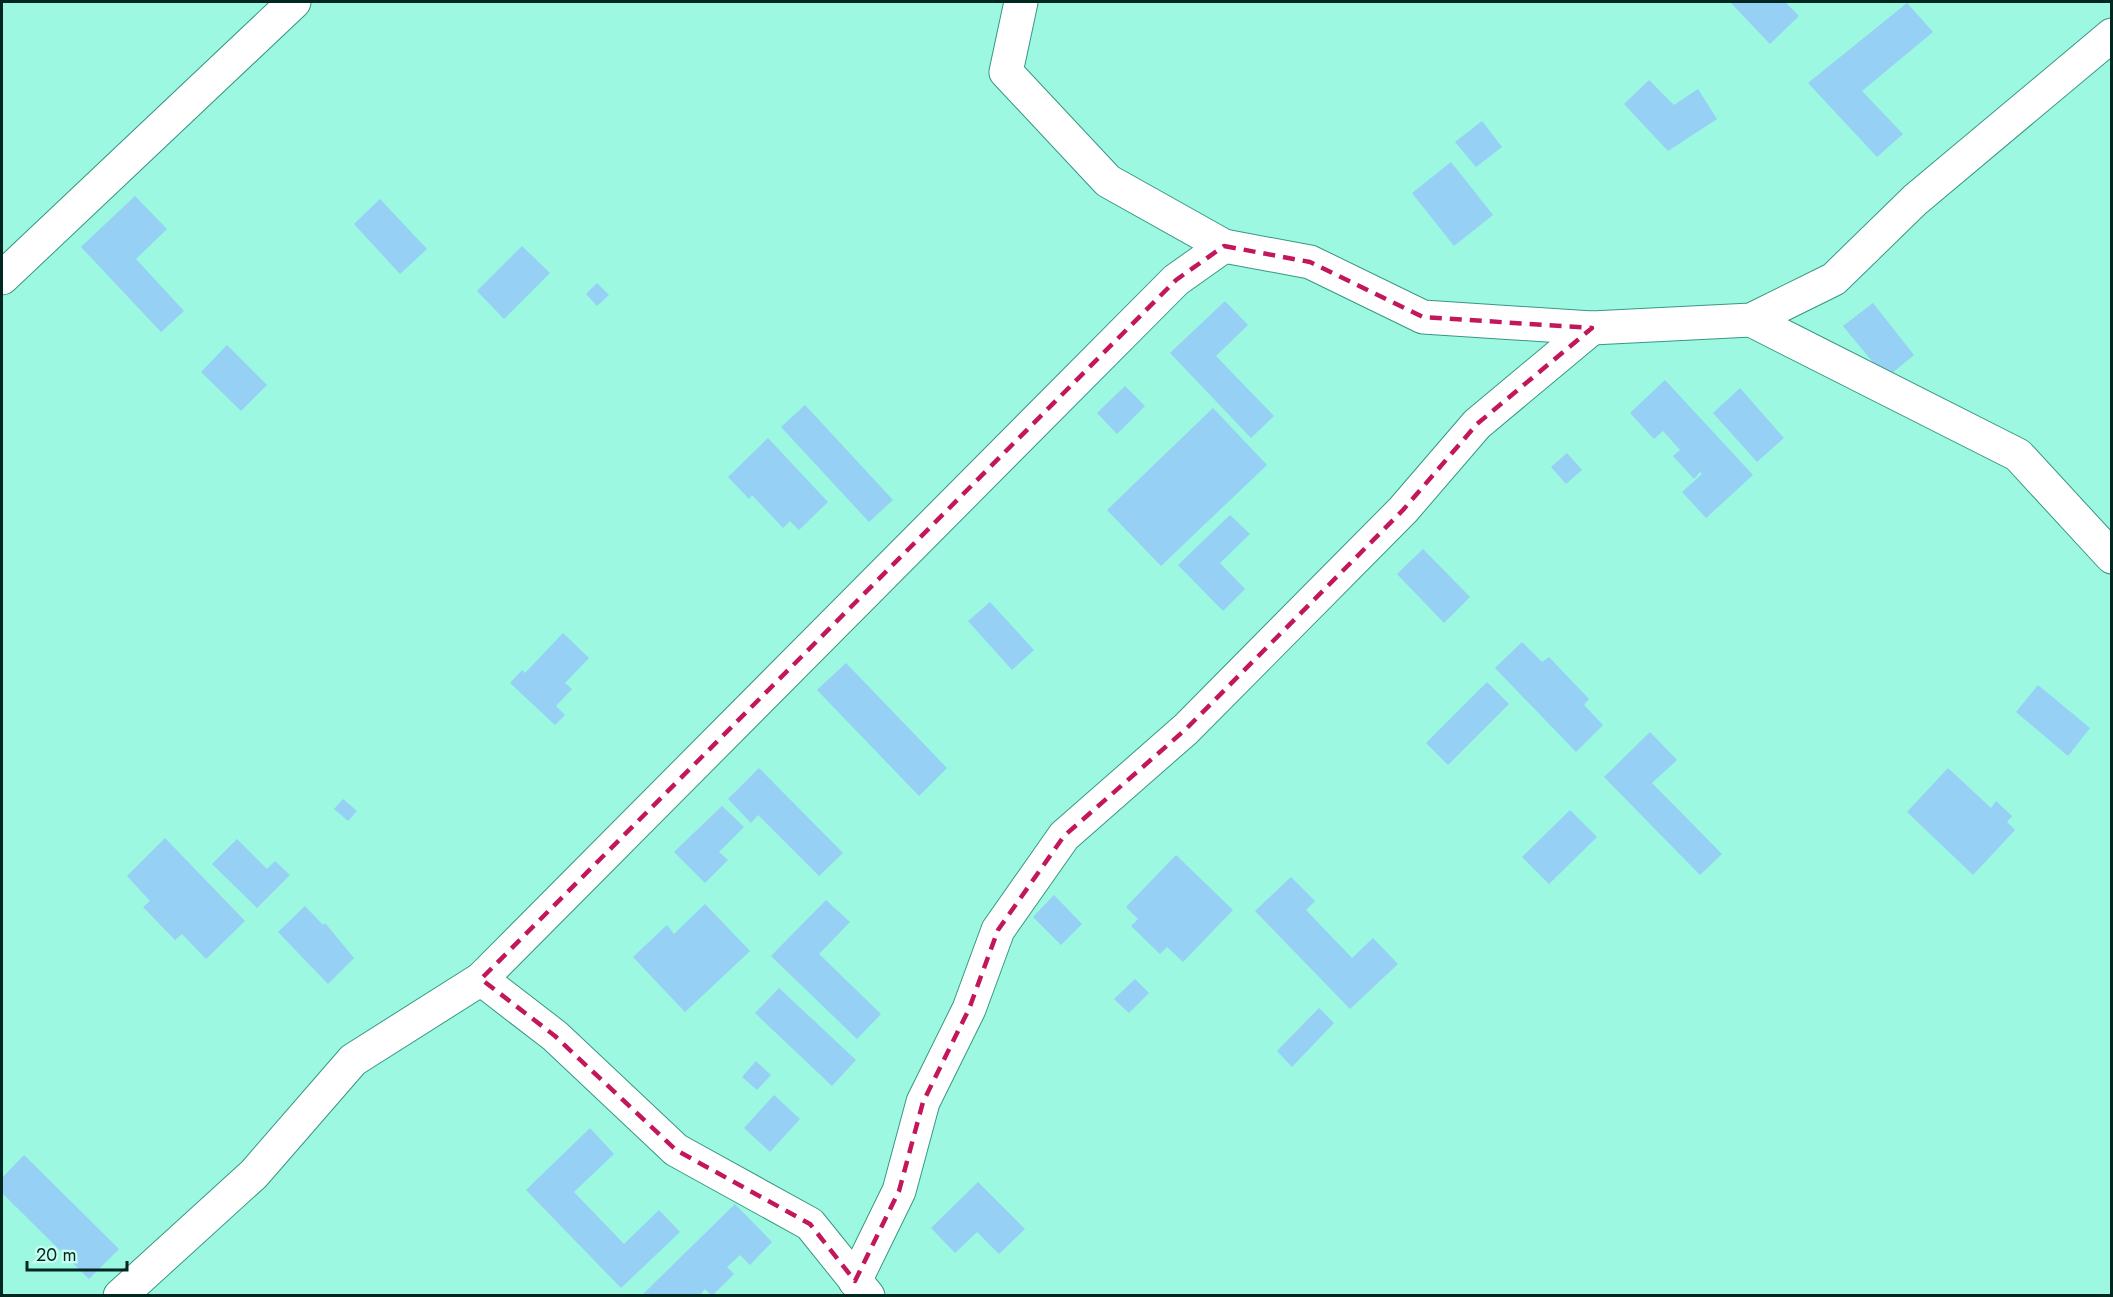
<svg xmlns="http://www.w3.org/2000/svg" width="2113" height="1297" viewBox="0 0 2113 1297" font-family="Jost,sans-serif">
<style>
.building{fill:#96d0f5}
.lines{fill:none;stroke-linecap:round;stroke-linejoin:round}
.minor-casing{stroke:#389783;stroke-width:35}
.minor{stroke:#fff;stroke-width:33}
.marked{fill:none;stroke:#c2185b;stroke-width:4.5;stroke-dasharray:12 8;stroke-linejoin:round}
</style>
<rect width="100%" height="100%" fill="#9df8e2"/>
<!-- building -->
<g class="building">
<polygon points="1730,2 1785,2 1799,16 1770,44"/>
<polygon points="1907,3 1933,32 1862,91 1903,134 1877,157 1808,83"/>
<polygon points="1649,80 1674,105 1698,89 1717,119 1668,151 1624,104"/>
<polygon points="1482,121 1502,147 1476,167 1455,142"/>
<polygon points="1451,162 1493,215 1454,246 1412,193"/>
<polygon points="135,196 167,229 136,259 184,311 161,332 81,247"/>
<polygon points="380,199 427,249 400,274 354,224"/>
<polygon points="522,246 550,273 504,319 477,291"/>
<polygon points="597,283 609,295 597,306 586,294"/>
<polygon points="1225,301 1248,325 1216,356 1274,416 1251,438 1170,353"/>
<polygon points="1873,303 1914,355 1886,378 1843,326"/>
<polygon points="227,345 267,385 241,411 201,372"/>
<polygon points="1665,380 1753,475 1706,518 1682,492 1702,474 1700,472 1694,479 1673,456 1680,450 1663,431 1654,439 1630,413"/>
<polygon points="1125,386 1145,406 1117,434 1097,413"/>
<polygon points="1740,388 1784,438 1757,462 1713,413"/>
<polygon points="805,405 893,500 869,522 781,427"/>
<polygon points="1213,408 1267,465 1161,566 1107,510"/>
<polygon points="768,438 828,502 799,530 790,521 783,528 752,495 749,499 728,477"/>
<polygon points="1567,453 1582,470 1566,484 1551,467"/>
<polygon points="1230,515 1250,534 1220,563 1245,589 1223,611 1178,565"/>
<polygon points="1423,549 1470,597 1444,623 1397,574"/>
<polygon points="990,602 1034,650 1012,670 968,621"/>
<polygon points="563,633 589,658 565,683 572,689 556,706 565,715 555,725 510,683 522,670 525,673"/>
<polygon points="1522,642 1542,662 1549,657 1589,699 1584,705 1603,725 1576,752 1495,668"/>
<polygon points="846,663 947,768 919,796 817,690"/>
<polygon points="1487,682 1509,704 1448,765 1426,743"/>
<polygon points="2038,685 2090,728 2068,756 2016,712"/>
<polygon points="1650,732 1677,760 1652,783 1722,854 1700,875 1604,777"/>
<polygon points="759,768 843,853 819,876 758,815 751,823 728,799"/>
<polygon points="1948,768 1991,808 1996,801 2012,816 2007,822 2015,830 1973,875 1907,812"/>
<polygon points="343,799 357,811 348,821 334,809"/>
<polygon points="722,806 744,827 719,852 728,860 705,883 674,852"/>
<polygon points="1570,810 1597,837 1549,884 1522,857"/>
<polygon points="165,838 245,921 206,959 182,934 175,940 143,907 150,901 127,876"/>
<polygon points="237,839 267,869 275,861 290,875 257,908 212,864"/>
<polygon points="1176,855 1233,910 1183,962 1167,947 1160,954 1131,926 1138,919 1126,907"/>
<polygon points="1291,877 1315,901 1306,910 1352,958 1373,938 1398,964 1350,1009 1255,911"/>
<polygon points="1054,895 1082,924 1061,945 1033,917"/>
<polygon points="826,900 850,922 819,954 881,1014 857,1039 771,956"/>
<polygon points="705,904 750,951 685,1012 633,957 667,925 674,934"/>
<polygon points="305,906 323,925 325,923 354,958 328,984 278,932"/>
<polygon points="1135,979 1149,993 1129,1013 1114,999"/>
<polygon points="779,988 856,1060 832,1086 755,1013"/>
<polygon points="1319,1008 1334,1023 1292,1067 1277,1051"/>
<polygon points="756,1061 771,1075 757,1090 742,1077"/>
<polygon points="774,1095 800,1119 770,1152 744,1128"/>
<polygon points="590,1128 614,1154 574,1192 624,1244 659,1210 680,1232 621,1288 526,1190"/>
<polygon points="24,1155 119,1249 89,1279 2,1193 2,1178"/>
<polygon points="978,1182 1025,1229 999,1254 977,1232 955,1253 931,1228"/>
<polygon points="735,1204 772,1242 750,1265 740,1255 727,1267 734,1274 712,1296 705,1289 699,1296 641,1296"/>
</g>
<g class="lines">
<defs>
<g id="minor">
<polyline points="1021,2 1006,72 1108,181 1224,246"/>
<polyline points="2,278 294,2"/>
<polyline points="1751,320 2018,455 2112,557"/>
<polyline points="481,979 555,1036 676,1150 810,1224 868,1296"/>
<polyline points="855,1281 899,1191 923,1102 969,1009 998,930 1064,836 1186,729 1403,510 1477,424 1592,328"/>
<polyline points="120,1296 254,1174 353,1060 481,979 1176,280 1224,246 1310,262 1423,317 1592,328 1751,320 1834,279 1915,200 2112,35"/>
</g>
</defs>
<!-- minor casing -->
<use href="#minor" class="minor-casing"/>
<!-- minor -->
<use href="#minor" class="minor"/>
</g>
<!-- marked area -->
<path class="marked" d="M1224 246 1310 262 1423 317 1592 328 1477 424 1403 510 1186 729 1064 836 998 930 969 1009 923 1102 899 1191 855 1281 810 1224 676 1150 555 1036 481 979 1176 280Z"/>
<!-- border -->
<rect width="2113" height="1297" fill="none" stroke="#002820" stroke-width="6"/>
<!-- scale -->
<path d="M27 1261v9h100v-9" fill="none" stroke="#002820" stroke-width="3"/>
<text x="36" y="1261" font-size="18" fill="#002820" stroke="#c9fdef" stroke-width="4.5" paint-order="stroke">20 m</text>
</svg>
